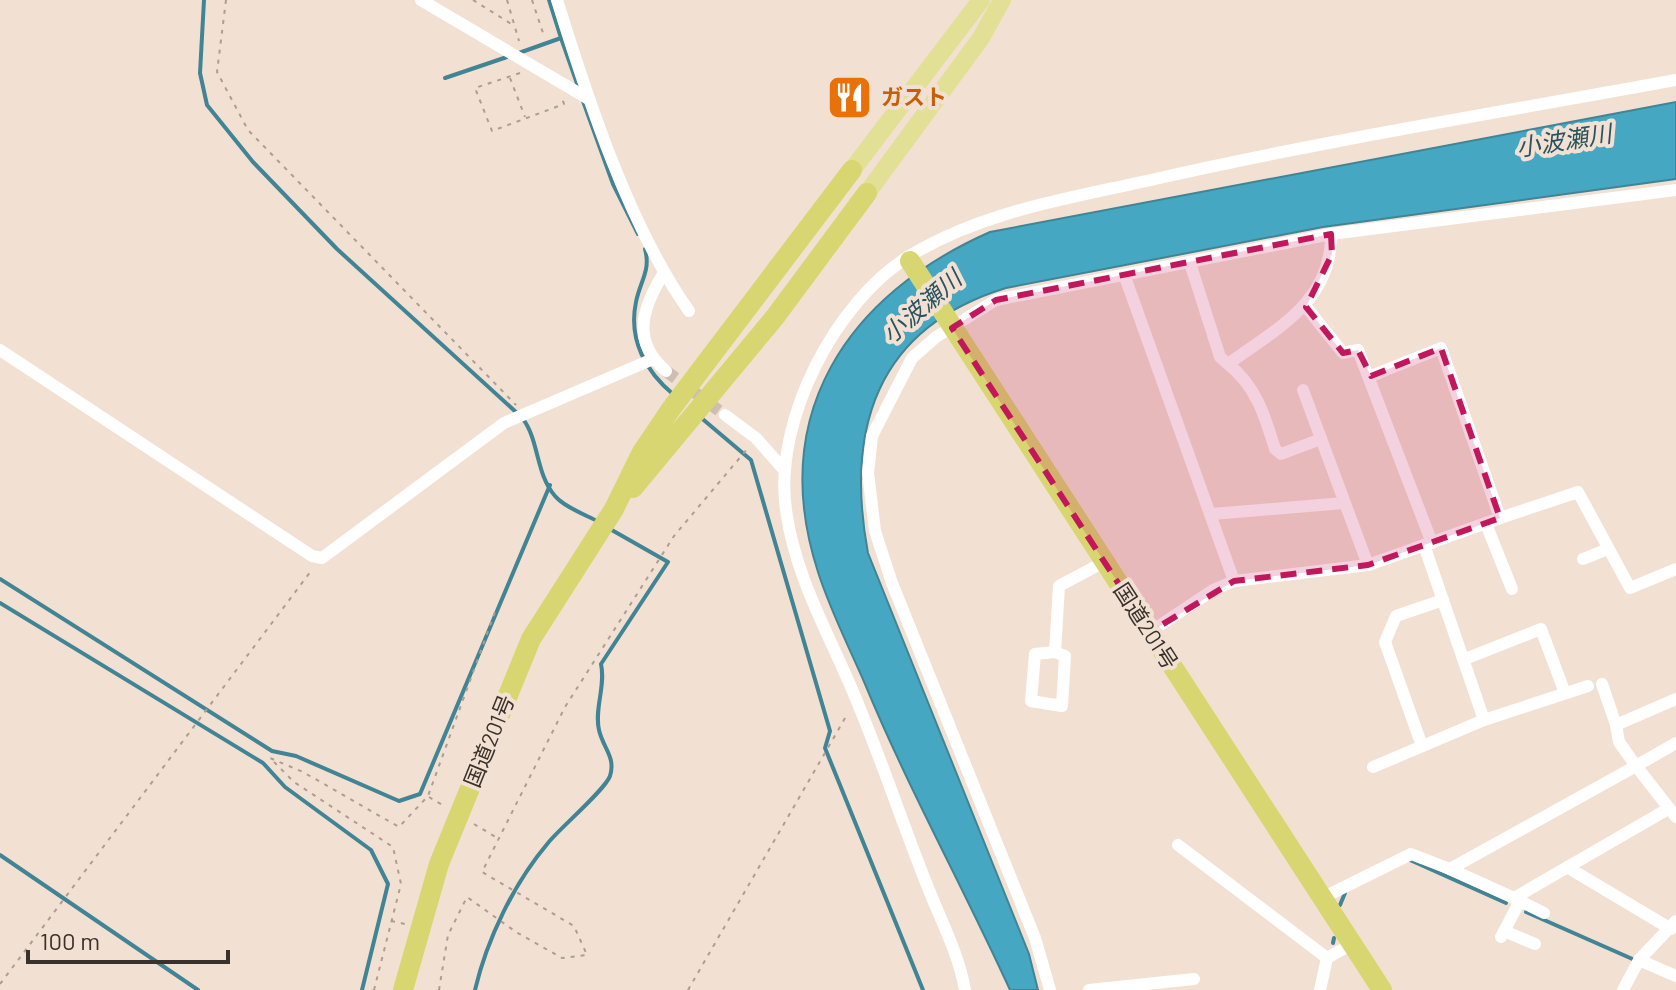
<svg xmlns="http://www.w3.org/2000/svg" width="1676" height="990" viewBox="0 0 1676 990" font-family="Barlow,'Noto Sans JP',sans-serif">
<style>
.water{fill:#45a7c2;stroke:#418495;stroke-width:2}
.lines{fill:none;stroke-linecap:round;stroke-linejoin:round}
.stream{stroke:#418495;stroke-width:4}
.minor-tunnel{stroke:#cdbeb1;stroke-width:12;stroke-dasharray:12 6;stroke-linecap:butt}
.path{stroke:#ab9e92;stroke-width:2;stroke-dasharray:4 6;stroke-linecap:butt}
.minor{stroke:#fff;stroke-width:12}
.primary{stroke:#e2e094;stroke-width:18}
.trunk{stroke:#d8d670;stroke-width:20}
.marked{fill:#c2185b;fill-opacity:0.2;stroke:#c2185b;stroke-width:6;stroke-dasharray:16 10;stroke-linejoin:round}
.labels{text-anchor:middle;stroke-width:8;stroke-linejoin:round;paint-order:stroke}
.food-label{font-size:22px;font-weight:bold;fill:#c56008;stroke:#f2e1d2;text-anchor:start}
.street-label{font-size:22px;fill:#39322c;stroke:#f2e1d2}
.water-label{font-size:24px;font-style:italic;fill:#295360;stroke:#f2e1d2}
</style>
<rect width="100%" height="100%" fill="#f2e1d2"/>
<!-- water -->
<path class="water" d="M1676 102V179L1323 227 1006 288C876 328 845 429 868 553L1029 954 1038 990H1010C963 887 908 788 865 684 849 647 830 610 818 572 767 414 847 295 990 232Z"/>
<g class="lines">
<!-- stream -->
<g class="stream">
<polyline points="204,0 200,73 207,105 253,162 337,249 517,413"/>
<polyline points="561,38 579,89"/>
<polyline points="516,54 561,38 549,0"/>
<polyline points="445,78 507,57"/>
<polyline points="583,101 613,184 638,234"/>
<path d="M645 249C651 271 640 281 636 302 628 340 646 372 674 395"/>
<polyline points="699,416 751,460 830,731 825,748 923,990"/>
<path d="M523 419C539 440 536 475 555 496 564 507 586 515 599 522"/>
<polyline points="0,579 272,751 296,756 399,801 420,794 550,485"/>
<polyline points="0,603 263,763 285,787 371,850 388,884 362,990"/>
<polyline points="0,855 198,990"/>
<polyline points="1410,860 1506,903"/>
<polyline points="1340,905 1345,893"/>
<polyline points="1526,912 1637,961"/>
<polyline points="1333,943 1334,938"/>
<path d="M475 990C487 939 514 883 548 843 560 828 605 790 610 776 616 757 603 748 599 730 594 709 606 686 601 664L668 562 610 529"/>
</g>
<!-- minor-tunnel -->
<polyline class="minor-tunnel" points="666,371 725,415"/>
<!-- path -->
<g class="path">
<polyline points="226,0 217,72 248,130 516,405"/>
<polyline points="473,0 513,25"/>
<polyline points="507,0 519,41"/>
<polyline points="532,0 543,33"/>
<polyline points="520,73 475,88 492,131 564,104 562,98"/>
<polyline points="510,78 525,117"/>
<polyline points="429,797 444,806"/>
<polyline points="474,824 499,839"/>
<polyline points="391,921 405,924"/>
<polyline points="0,984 311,571"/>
<polyline points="374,990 401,884 393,847 294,782 270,758 303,772 399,827 428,796 495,612"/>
<polyline points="439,990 448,935 467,897 516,932 562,958 587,955 574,926 482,872 565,707 674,536 748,448"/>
<polyline points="688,990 848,713"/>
</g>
<!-- minor -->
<g class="minor">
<polyline points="421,0 587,98"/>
<path d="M557 0C588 100 629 226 689 311"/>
<polyline points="1190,263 1220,357 1228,364"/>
<path d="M663 274C642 309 631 341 666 371"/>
<polyline points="1125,277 1234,581"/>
<polyline points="1306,307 1343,353 1358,350 1432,543"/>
<polyline points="0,350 312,556 322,558 504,423 653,359"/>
<polyline points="1303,390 1368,565"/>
<polyline points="725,415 756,438 785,471"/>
<path d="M1321 439 1281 454 1275 449C1265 416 1256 386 1228 364 1276 329 1332 302 1331 234"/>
<polyline points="1212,514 1344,503"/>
<polyline points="1500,518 1578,492 1630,588 1676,569"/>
<polyline points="1486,524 1512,589"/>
<polyline points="1424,545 1484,720"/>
<polyline points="1583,559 1608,549"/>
<polyline points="1150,632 1213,590 1234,581 1368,565 1500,518 1441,348 1371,376"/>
<polyline points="1055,652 1065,656 1062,706 1031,701 1035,654 1055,652 1059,586 1104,562"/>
<polyline points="1465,659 1541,629 1565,693"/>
<polyline points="1602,684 1616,725"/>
<polyline points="1676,699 1616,725 1619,742 1636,766 1676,743"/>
<polyline points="1422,746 1385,642 1396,616 1443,600"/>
<polyline points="1373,767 1484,720 1588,686"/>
<polyline points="1178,845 1327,958 1352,944"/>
<polyline points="1567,867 1671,929"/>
<polyline points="1450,869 1514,898 1668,809"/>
<polyline points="1322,898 1411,854 1450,869 1636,766 1676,817"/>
<polyline points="1514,898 1544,913"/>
<polyline points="1504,931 1535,944"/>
<polyline points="1501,937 1520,901"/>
<polyline points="1639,960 1676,976"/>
<path d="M965 990C959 954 940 919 927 885 903 825 883 764 858 704 833 641 795 579 786 510 773 421 836 300 911 255 986 210 1072 198 1155 179 1327 140 1502 112 1676 80"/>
<polyline points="1050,990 1035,938 892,583 875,531 868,473 872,436 912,358 936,337 996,300 1331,234 1676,190"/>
<polyline points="1089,990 1194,979"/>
<polyline points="1320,990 1327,958"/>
<polyline points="1623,990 1639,960 1676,921"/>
</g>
<!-- primary -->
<g class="primary">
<polyline points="852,170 981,0"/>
<polyline points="867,193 981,38 1002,0"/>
</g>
<!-- trunk -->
<g class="trunk">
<polyline points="910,261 1382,990"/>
<polyline points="633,488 775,317 867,193"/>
<polyline points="403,990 439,864 531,639 614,509 642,452 671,409 852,170"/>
</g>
</g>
<!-- marked area -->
<path class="marked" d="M1331 234 1332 254 1306 307 1343 353 1358 350 1371 376 1441 348 1500 518 1368 565 1234 581 1150 632 952 328 996 300Z"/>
<!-- icons -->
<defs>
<symbol id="restaurant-square" viewBox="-11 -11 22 22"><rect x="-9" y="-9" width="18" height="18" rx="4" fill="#e8710a" stroke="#f2e1d2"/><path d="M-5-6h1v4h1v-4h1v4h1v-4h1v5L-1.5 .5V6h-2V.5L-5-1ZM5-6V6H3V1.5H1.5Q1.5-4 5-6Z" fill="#fff"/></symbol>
</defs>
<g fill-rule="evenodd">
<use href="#restaurant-square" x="824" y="72" width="51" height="51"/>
</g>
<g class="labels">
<!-- food labels -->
<g class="food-label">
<text x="881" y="105">ガスト</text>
</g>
<!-- street labels -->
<g class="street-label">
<text transform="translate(1146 626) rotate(57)" y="8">国道201号</text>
<text transform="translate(489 741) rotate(-68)" y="8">国道201号</text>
</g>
<!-- water labels -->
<g class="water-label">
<text transform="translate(1564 141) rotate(-9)" y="8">小波瀬川</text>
<text transform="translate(922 307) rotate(-41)" y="8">小波瀬川</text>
</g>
</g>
<!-- scale -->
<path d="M28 950v12h200v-12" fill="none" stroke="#39322c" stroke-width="4"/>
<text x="40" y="950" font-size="24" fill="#39322c" stroke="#f2e1d2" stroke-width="6" paint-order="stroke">100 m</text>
</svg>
